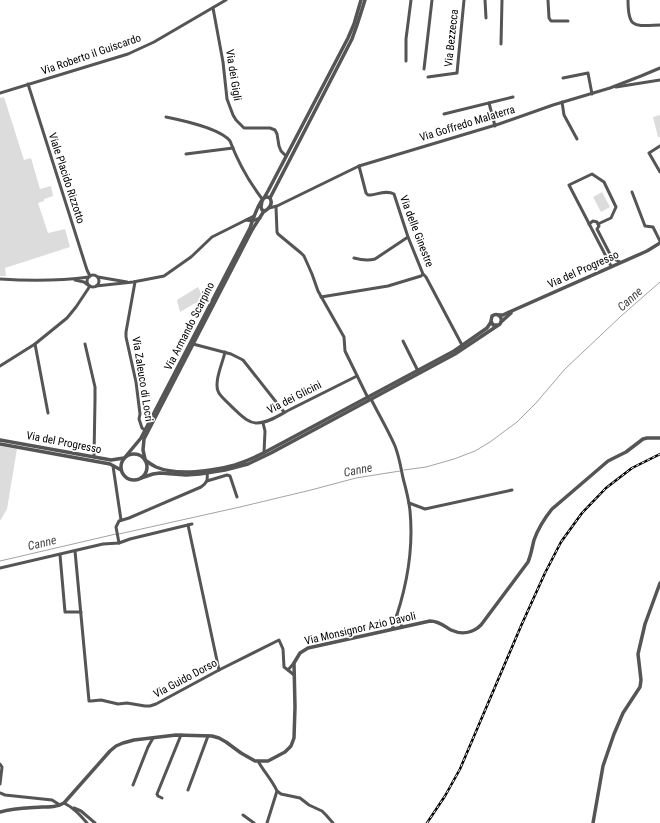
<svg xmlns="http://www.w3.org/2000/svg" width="660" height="823" viewBox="0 0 660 823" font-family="'Roboto Condensed',sans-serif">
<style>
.green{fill:#dcdcdc}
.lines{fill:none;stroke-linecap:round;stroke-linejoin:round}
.stream{stroke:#a3a3a3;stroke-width:1}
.minor{stroke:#555;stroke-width:3}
.tertiary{stroke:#555;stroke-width:3.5}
.rail-casing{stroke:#000;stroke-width:2.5}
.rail{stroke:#fff;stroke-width:1;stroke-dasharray:3;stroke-linecap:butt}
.labels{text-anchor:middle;stroke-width:3.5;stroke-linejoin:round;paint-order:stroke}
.street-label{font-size:11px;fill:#000;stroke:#fff}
.water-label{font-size:12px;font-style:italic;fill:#444;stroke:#fff}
</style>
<rect width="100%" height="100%" fill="#fff"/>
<!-- green -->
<g class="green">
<polygon points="4,97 24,160 31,158 40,189 51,186 53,196 44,199 44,201 38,203 48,233 65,229 70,247 5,268 6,276 0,276 0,98"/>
<polygon points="660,115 660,137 658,137 653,117"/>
<polygon points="602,192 610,207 601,212 593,197"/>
<polygon points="198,287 204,298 180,312 177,300"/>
<polygon points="0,446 17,449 7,509 0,521"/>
</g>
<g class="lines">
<!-- stream -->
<g class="stream">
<polyline points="404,470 426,467 454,459 475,451 490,442 517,422 536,403 565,369 620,317 660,282"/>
<polyline points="119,534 240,507 311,490 356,478 400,471"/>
<polyline points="0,561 116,534"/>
</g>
<!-- minor -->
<g class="minor">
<polyline points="485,0 486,18"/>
<polyline points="548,0 549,18 551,21 568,21"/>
<path d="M628 0C628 29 634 26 660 25"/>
<polyline points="213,8 223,62 227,99 233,115 236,120 244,128 270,128 275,130 277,134 279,146 281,151 286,156"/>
<polyline points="501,44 502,0"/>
<polyline points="406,61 406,39 411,0"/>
<polyline points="424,69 432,0"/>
<polyline points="428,77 457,73 464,0"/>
<polyline points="563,78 588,73 592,94"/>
<polyline points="28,84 87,270 90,276"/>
<polyline points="616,87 660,80"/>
<polyline points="0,93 128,54 154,42 226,0"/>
<polyline points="562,102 564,115 577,139"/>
<polyline points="489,103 495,126"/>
<polyline points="444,114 513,97"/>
<path d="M166 117C181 120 221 129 230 141 238 162 249 182 263 200"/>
<polyline points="660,146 649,153 660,172"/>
<polyline points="186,154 233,148"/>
<path d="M359 166 366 193 368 195H371C378 194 387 190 394 194L408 237 423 274 426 277 462 345"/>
<polyline points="632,192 645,226 653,227 660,241"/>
<polyline points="276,207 277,232 278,234 301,253 304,256 312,274 318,291 344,337 345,351 368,398"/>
<polyline points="269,208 277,206 359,166 499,124 553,105 610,88 641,76 660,68"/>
<polyline points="254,216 246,220 252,221 260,218"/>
<polyline points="589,224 593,221 597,222 599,226 597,229 612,258 620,262"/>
<polyline points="598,224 611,218 616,207 604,182 592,174 569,185 611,266"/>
<path d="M354 258C361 260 368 261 375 259L408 237"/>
<circle cx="93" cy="281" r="6"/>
<polyline points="98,277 127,282"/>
<path d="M0 279C30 281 59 281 89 277"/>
<polyline points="75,280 84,282 88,285"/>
<polyline points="135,282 126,332 126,337 136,382 140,414 139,419 142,428 145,430"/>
<polyline points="96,286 133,282 159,277 164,276 191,257 212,237 246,220"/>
<polyline points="321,297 388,286 421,276 423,274"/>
<polyline points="403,341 418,371"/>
<polyline points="35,344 48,413"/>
<polyline points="85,344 95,387 95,400 94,457"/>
<polyline points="193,344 231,354 243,360 284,412"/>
<path d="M225 352C223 362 214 381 218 391 220 397 228 402 232 407 239 413 247 423 257 423 269 423 281 414 291 409 313 398 335 387 357 376"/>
<polyline points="0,366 35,344 67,318 76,307 90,286"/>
<path d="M371 399C379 415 388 430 395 446 399 456 401 468 403 478 406 489 409 500 410 511 414 552 406 591 392 629"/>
<polyline points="263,423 265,431 264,453"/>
<polyline points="113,466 121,520"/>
<polyline points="207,481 227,475 230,476 237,497"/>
<polyline points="409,503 425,509 512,490"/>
<polyline points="188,525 219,670"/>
<path d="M119 543 116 527 119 521 129 518 201 487C207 483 208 480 207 473"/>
<polyline points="75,551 89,701 91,701 101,700 118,704 127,703 145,706 150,706 156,704 219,670 279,640 283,649 284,667 288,670"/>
<polyline points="60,555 65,612 81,612"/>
<polyline points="0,568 103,544 119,543 130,539 192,524"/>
<polyline points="397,615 402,627"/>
<polyline points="294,663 288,670 294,675"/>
<path d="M258 761C264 772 272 780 277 791L267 823"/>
<polyline points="0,764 2,767 0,784"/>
<polyline points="133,785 148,747 153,738"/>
<polyline points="188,790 208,736"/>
<polyline points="277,791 281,794 300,798 309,805 322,811 326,815 333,823"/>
<polyline points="0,793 5,795 52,800 60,805"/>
<polyline points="162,798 158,796 157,794 181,735"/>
<path d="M64 803C74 808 80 815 87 823"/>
<polyline points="74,808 81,811 95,823"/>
<polyline points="243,815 254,823"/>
</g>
<!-- tertiary -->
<g class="tertiary">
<polyline points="264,198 268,191 348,38 354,24 361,0"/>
<polyline points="270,198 352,39 357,25 365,0"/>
<polyline points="499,315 503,315 507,313 647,251 660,243"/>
<polyline points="501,322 511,313"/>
<polyline points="0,440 111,460 124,458"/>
<polyline points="0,444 110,464 121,470"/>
<circle cx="134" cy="467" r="13"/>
<path d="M126 456 141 438 250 228C252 222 259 201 264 198 267 196 268 197 270 198 273 204 270 208 265 211L262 210 261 207 262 201"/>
<polyline points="145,459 143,450 144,439 252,230 264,211"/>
<path d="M145 460C149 463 152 465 156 467 177 476 213 471 235 465 247 461 258 456 269 450L454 351 487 328 491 322"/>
<path d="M141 478 153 474 160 473 186 475 200 474 225 470 248 464 271 453 455 354 500 324C504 318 498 312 492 316L491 321 493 325H497"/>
<path d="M0 812C13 808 28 808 42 807 50 807 57 807 64 803L110 751 116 746 123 743 134 740 176 735 212 736 219 738 226 742 241 753 255 761H268L285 752 291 746 294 738 295 707 294 663 300 653 308 648 430 621C439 621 444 626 451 630 462 635 473 633 481 625L528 562C531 555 532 548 534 540 538 529 544 519 552 509L608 461 626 452 643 439 647 438H660"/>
<polyline points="593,823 603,766 614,734 623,713 640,687 641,680 638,654 645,624 660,583"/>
</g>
<defs>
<polyline id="rail" points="427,823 445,796 460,769 521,626 545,573 561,542 582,513 606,488 632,468 660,454"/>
</defs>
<!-- rail casing -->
<use href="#rail" class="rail-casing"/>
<!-- rail -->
<use href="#rail" class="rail"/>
</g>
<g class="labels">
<!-- street labels -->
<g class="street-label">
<text transform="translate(451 38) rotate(-84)" y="4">Via Bezzecca</text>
<text transform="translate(91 54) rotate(-19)" y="4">Via Roberto il Guiscardo</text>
<text transform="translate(234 75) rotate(81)" y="4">Via dei Gigli</text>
<text transform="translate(467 123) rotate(-17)" y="4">Via Goffredo Malaterra</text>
<text transform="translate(67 178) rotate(72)" y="4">Viale Placido Rizzotto</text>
<text transform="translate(417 231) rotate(69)" y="4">Via delle Ginestre</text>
<text transform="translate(583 269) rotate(-24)" y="4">Via del Progresso</text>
<text transform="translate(189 326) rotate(-63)" y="4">Via Armando Scarpino</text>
<text transform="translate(143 379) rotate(81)" y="4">Via Zaleuco di Locri</text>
<text transform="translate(294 397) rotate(-27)" y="4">Via dei Glicini</text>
<text transform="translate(64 442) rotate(11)" y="4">Via del Progresso</text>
<text transform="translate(360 628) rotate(-13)" y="4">Via Monsignor Azio Davoli</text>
<text transform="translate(185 678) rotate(-28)" y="4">Via Guido Dorso</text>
</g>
<!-- water labels -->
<g class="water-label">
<text transform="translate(630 299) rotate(-42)" y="4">Canne</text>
<text transform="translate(358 470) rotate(-11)" y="4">Canne</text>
<text transform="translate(42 543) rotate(-13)" y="4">Canne</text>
</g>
</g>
</svg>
